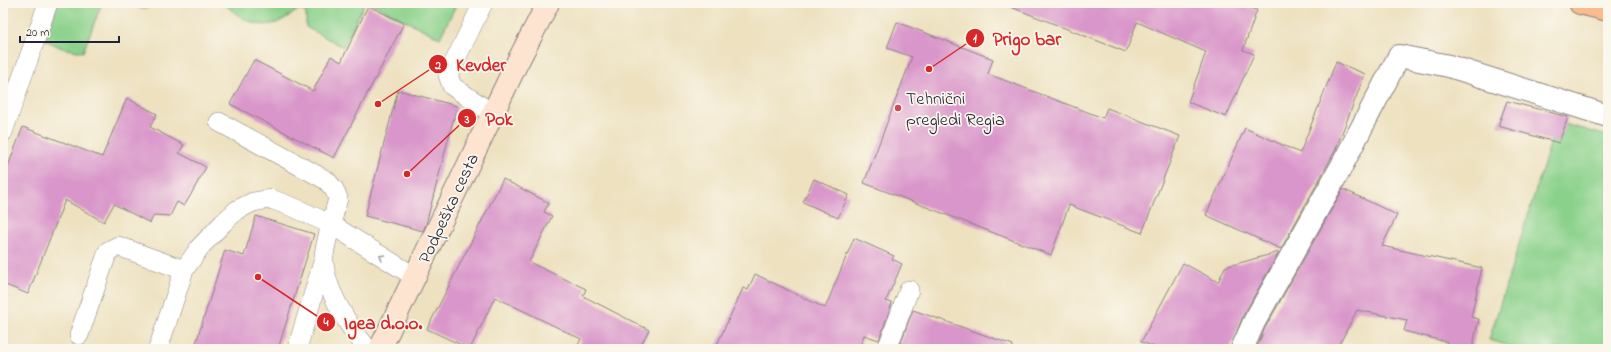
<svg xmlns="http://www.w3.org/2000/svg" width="1611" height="352" viewBox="0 0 1611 352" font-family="'Indie Flower',sans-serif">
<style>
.green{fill:#8ad18b;stroke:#567a63}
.building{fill:#d996ca}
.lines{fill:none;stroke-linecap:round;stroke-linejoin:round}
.service-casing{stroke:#88827e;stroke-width:20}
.minor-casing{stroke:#88827e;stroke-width:24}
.secondary-casing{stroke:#88827e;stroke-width:24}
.motorway-casing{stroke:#88827e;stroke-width:24}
.service{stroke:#fff;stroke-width:19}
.minor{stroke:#fff;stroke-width:22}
.secondary{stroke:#fde4d1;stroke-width:22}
.motorway{stroke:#fbbb8d;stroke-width:22}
.oneway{stroke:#9c9ca7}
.poi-dot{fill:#d1495b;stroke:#fbf7ec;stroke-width:1.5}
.labels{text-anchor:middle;stroke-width:3.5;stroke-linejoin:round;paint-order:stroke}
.poi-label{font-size:18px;fill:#22223b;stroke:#fbf7ec;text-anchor:start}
.street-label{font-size:18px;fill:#22223b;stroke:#fbf7ec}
.leader{fill:none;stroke:#d62828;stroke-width:1.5}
.callout-dot{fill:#d62828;stroke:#fbf7ec;stroke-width:1.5}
.mark-label{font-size:12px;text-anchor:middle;font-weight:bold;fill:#fff}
.callout-label{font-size:19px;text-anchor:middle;font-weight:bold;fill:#d62828;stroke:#fbf7ec;stroke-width:3.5;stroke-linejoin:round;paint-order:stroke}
</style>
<rect width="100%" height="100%" fill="#fbf7ec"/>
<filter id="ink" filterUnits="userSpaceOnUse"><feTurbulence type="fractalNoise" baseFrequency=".025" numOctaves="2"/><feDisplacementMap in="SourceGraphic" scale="8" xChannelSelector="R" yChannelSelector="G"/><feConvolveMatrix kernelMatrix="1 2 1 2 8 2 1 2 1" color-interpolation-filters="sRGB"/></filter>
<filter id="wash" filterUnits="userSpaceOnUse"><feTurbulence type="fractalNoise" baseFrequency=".012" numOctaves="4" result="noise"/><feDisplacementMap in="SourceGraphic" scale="16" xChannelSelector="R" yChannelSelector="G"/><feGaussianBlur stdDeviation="0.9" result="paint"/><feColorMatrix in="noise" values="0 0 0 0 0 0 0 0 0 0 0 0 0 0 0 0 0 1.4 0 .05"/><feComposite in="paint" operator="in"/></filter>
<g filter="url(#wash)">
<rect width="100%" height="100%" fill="#ede1c0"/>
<!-- green -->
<g class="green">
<polygon points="58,3 102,3 83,52 62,48 45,40"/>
<polygon points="126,3 161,3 144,9"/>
<path d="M223 3H365L343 47 306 27V13L300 9C291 14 281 23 272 24 252 28 237 15 223 3Z"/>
<polygon points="370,3 457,3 440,38"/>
<polygon points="1557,122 1608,136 1608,349 1520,349 1489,340"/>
</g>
<g id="blocks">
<!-- building -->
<g class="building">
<polygon points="1006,3 1225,3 1257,10 1243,50 1254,54 1226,117 1188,102 1206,52 1137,22 1126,52 1006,5"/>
<polygon points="368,6 404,23 334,158 230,104 254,60 313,91 331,56 341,62"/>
<polygon points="897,22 993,59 988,74 1103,118 1107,108 1180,136 1142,233 1069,205 1051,255 864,183 912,57 887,48"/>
<polygon points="1336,62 1365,74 1335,151 1281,249 1206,215 1245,128 1300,153"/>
<polygon points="398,90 457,106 426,224 423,231 365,216"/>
<polygon points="127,98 157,114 150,127 184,145 179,153 206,167 189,198 184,206 177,202 170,216 154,215 150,223 114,204 104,222 65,200 28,294 3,284 3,179 23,127 102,157"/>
<polygon points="1507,101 1568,117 1559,143 1498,126"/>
<polygon points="503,179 549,203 544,212 552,216 529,262 586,289 583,296 649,330 639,349 576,349 581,339 495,297 470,349 427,329"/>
<polygon points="814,179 849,195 838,218 803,202"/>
<polygon points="1343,189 1397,215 1382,246 1482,268 1471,317 1479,319 1472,349 1445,349 1447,342 1404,331 1407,320 1357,310 1337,349 1256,349 1265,328"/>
<polygon points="256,216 314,234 278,349 194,349 225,250 244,256"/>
<polygon points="854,238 894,256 892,259 902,264 886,301 892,303 879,340 864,335 859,349 715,349 743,288 748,290 755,274 825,308"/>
<polygon points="1279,252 1243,316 1230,349 1160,349 1141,342 1183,263 1218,282 1225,267"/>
<polygon points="913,310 1013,345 1012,349 904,349 899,347"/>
</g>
</g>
</g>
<g filter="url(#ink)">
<use href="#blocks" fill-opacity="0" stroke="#88827e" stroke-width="1"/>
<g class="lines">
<defs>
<g id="service">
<polyline points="483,3 448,75 452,86 493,114"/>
<path d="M219 122 326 180 334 189 338 198C334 216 326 238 324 256 322 285 349 328 368 349"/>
<polyline points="3,132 48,3"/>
<polyline points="79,335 108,251 118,246 184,270"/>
<polyline points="158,349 184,270 200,247 223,223 237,210 253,202 271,199 295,208 332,225 415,277"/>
<polyline points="297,349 323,262"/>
<polyline points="887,349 909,290"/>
</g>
<polyline id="minor" points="1242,349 1254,322 1340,169 1399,56 1449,66 1608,116"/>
<polyline id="secondary" points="380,349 516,65 548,3"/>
<polyline id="motorway" points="1580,3 1608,10"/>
</defs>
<!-- service casing -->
<use href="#service" class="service-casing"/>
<!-- minor casing -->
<use href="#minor" class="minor-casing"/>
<!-- secondary casing -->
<use href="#secondary" class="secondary-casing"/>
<!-- motorway casing -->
<use href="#motorway" class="motorway-casing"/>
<!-- service -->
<use href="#service" class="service"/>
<!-- minor -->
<use href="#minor" class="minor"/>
<!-- secondary -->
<use href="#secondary" class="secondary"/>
<!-- motorway -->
<use href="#motorway" class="motorway"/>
</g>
<!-- one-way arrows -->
<defs><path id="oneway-chevron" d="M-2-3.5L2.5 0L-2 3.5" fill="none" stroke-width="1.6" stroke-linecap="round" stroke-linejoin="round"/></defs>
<use class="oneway" href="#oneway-chevron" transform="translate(382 257) rotate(-149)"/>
</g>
<!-- markers -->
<circle class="poi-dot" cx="898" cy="108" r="4"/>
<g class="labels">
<!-- poi labels -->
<g class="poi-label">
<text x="906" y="104">Tehnični<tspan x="906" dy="21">pregledi Regia</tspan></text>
</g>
<!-- street labels -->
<g class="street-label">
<text transform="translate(448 208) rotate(-65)" y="6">Podpeška cesta</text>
</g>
</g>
<!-- callouts -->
<path class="leader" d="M929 69L975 38M378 104L438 64M407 174L467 118M258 277L326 322"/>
<g class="callout-dot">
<circle cx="929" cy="69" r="4"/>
<circle cx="378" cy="104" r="4"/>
<circle cx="407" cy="174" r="4"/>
<circle cx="258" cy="277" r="4"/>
<circle cx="975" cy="38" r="10"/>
<circle cx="438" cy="64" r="10"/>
<circle cx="467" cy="118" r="10"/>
<circle cx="326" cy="322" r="10"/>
</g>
<g class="mark-label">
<text x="975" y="42">1</text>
<text x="438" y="69">2</text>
<text x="467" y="123">3</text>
<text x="326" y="326">4</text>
</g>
<g class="callout-label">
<text x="1027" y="45">Prigo bar</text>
<text x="481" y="71">Kevder</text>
<text x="499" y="125">Pok</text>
<text x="383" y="329">Igea d.o.o.</text>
</g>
<!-- margin -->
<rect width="1611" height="352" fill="none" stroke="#fbf7ec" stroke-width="16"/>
<!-- scale -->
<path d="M20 36v6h99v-6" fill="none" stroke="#22223b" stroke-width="2"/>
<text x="26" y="36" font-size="12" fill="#22223b" stroke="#fbf7ec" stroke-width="3" paint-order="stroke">20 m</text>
</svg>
